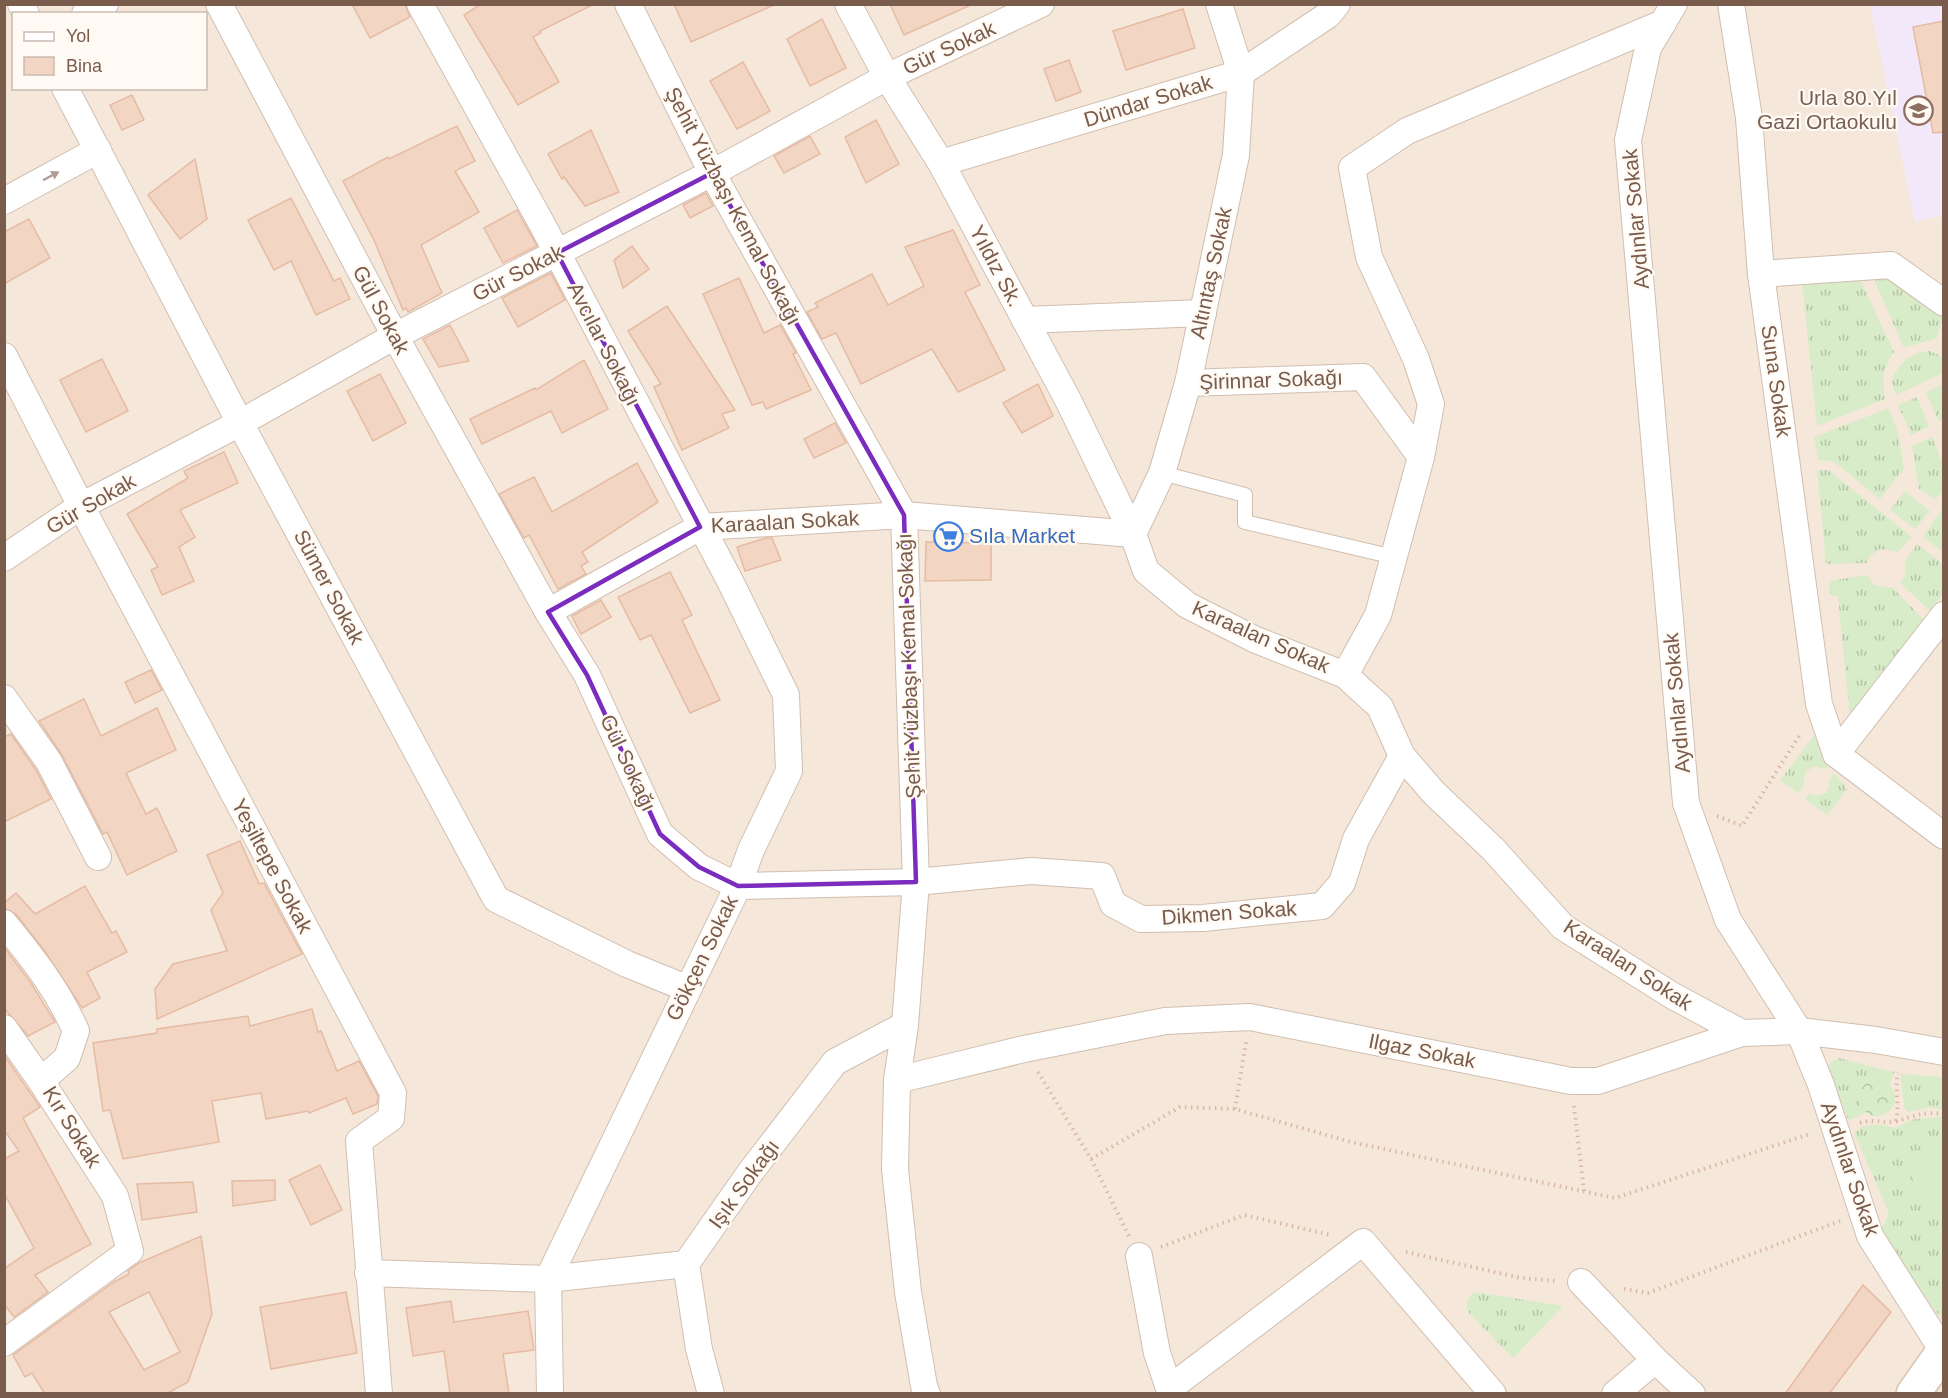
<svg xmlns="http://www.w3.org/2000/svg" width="1948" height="1398" viewBox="0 0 1948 1398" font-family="Arial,sans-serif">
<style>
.residential{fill:#f5e8da;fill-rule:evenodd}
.education{fill:#f3e8fa}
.grass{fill:url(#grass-tufts)}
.park{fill:url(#park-crowns)}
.pitch{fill:#d8ecc9}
.building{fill:#f3d5c3;stroke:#e6bba3;stroke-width:1.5;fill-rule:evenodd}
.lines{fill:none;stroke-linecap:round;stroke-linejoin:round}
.lane-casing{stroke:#d1beb0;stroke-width:16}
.street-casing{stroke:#d1beb0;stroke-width:28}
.secondary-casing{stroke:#d6c0b0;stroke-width:36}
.path{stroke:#d9b8a5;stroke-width:4;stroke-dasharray:1.5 4.5;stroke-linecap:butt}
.lane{stroke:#fff;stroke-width:14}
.street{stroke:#fff;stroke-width:26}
.secondary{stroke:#fff;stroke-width:33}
.oneway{fill:#af9d94}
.marked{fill:none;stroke:#7b2cbf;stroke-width:4.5;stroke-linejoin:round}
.labels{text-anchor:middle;stroke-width:4.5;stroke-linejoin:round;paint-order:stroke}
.street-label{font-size:21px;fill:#7a5c4d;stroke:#fffaf3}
.education-label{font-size:21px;fill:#785e54;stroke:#fffaf3;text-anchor:end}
.shop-label{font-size:21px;fill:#366cbe;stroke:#fffaf3;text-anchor:start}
</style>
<defs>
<pattern id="grass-tufts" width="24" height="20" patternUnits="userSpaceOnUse" patternTransform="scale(1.5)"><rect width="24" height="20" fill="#d8ecc9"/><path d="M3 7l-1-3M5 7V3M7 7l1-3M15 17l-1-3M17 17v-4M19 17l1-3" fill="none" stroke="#b4c2a5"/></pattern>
<pattern id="park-crowns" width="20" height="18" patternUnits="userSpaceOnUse" patternTransform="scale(1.5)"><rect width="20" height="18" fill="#d8ecc9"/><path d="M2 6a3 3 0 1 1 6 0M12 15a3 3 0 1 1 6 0" fill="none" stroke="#b4c2a5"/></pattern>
</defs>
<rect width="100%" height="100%" fill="#fdf6ec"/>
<!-- residential -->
<path class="residential" d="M5 5H1943V1393H5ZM14 14H206V88H14Z"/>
<!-- education -->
<polygon class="education" points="1870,5 1943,5 1943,215 1915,222"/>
<!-- grass -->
<g class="grass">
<polygon points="1881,271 1943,316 1937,338 1904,348 1871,273"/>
<path d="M1858 275 1894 352C1883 368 1882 380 1885 399L1817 426 1802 281Z"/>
<path d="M1930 351 1943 357V373L1896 395 1891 381C1899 363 1910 352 1930 351Z"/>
<polygon points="1943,384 1943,420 1939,422 1926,392"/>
<polygon points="1917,397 1929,427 1911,435 1898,405"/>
<polygon points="1889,408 1898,433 1904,468 1880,499 1833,461 1818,460 1814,437"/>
<polygon points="1932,437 1943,465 1943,492 1935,499 1919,489 1912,446"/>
<polygon points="1817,470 1828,470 1912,537 1898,552 1880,549 1870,556 1867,563 1826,564"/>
<polygon points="1905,491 1930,511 1915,529 1890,510"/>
<polygon points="1943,507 1943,552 1923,537"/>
<polygon points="1917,544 1943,564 1943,594 1930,611 1900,583 1906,573 1905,561"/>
<polygon points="1867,575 1875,585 1893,588 1924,620 1850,718 1838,596 1830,595 1829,581"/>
<polygon points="1817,732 1829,764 1825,769 1814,766 1806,772 1803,786 1798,793 1780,780"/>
<polygon points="1833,772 1847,789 1827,815 1805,799 1809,793 1818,796 1827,792"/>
<polygon points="1839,1058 1894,1072 1890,1085 1875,1080 1862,1089 1859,1099 1866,1112 1849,1121 1830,1077 1829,1063"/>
<path d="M1901 1074 1943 1077V1110L1930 1107 1908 1112 1904 1108C1904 1096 1900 1086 1901 1074Z"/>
<polygon points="1943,1117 1943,1143 1938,1136 1902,1164 1943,1219 1942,1320 1880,1233 1889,1213 1854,1133 1863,1126 1878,1124 1895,1128 1914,1119"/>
<polygon points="1475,1292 1563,1306 1513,1358 1467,1311 1467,1300"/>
</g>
<!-- park -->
<circle class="park" cx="1877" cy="1098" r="18"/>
<!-- pitch -->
<polygon class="pitch" points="1938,1136 1943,1143 1943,1219 1902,1164"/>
<!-- building -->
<g class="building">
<polygon points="352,4 405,4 410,17 370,38"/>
<polygon points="481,4 594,4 540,31 541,33 533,37 559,82 518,105 464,15"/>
<polygon points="674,4 776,4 691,42"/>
<polygon points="890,4 973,4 904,35"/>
<polygon points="1183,9 1195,48 1126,70 1113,31"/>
<polygon points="822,19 846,68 810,86 787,39"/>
<polygon points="1944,21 1944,132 1933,133 1913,27"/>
<polygon points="1069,60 1081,92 1056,101 1044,69"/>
<polygon points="743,62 770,111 737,129 710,81"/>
<polygon points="132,95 144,120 122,130 110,105"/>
<polygon points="876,120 899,164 866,183 845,137"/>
<polygon points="457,126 475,161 455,171 479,212 421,245 442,293 408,312 406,308 403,310 374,240 343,181 388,157 389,159"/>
<polygon points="591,130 619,192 585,206 564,177 562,179 548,154"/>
<polygon points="810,136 820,154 784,173 774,156"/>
<polygon points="195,159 207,219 180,239 148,195"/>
<polygon points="706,193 713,206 690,218 683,205"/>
<polygon points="291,198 334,281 340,278 350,299 316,315 291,261 274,270 248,220"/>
<polygon points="517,210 537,246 503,263 484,228"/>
<polygon points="29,219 50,258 4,284 4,232"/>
<polygon points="953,230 980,285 965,292 1005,370 958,392 932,349 861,384 836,333 822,339 807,312 818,307 815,303 872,274 888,305 924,286 905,247"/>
<polygon points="632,246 649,269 623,288 614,260"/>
<polygon points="551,273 565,300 518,327 502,298"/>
<polygon points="739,278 764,333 780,325 796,353 793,354 811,390 766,409 763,402 752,405 703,294"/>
<polygon points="667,306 735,410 722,414 729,428 682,450 654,387 661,384 628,331"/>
<polygon points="450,325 469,361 439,367 423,339"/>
<polygon points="102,359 128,411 86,432 60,380"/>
<polygon points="584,360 608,409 562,433 551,411 482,444 470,419 535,388 536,390"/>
<polygon points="380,374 406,423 373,441 347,391"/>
<polygon points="1038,384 1053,416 1022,433 1003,403"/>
<polygon points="835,423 846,443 814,458 804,439"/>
<polygon points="224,452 238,483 180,510 195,537 179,547 194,581 162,595 151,570 158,567 127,514 188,478 184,471"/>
<polygon points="637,463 658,502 582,552 588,562 581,566 586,574 558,589 529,535 524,538 499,494 534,477 552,512"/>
<polygon points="766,538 772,538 781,560 745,571 737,547"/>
<polygon points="926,542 991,543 991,580 925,581"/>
<polygon points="670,572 692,615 682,620 720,700 690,713 651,635 640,640 618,597"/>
<polygon points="601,600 611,617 581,634 572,616"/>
<polygon points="151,670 162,690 135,703 125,682"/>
<polygon points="84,699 101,736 157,708 176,750 126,773 146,814 157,808 177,851 127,875 107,832 103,834 62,755 39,721"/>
<polygon points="11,734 36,770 51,799 4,822 4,737"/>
<polygon points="240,841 259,884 264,883 302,954 157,1019 155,989 173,964 227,951 211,910 223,893 207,855"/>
<polygon points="85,886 112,933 116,931 127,952 87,972 100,998 82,1008 46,953 16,914 4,908 4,903 16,893 35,914"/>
<polygon points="4,947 31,983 55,1022 28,1036 4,1008"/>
<polygon points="312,1009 318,1032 321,1031 337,1071 359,1061 378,1096 377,1104 353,1114 346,1098 309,1113 308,1111 266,1119 261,1093 212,1101 219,1142 123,1159 110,1110 103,1111 93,1043 157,1033 157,1029 248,1016 250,1026"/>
<polygon points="4,1055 40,1107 23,1118 91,1244 35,1275 48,1292 14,1317 4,1304 4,1269 34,1248 4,1193 4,1159 19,1151 4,1130"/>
<polygon points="320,1165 342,1210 311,1225 289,1180"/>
<polygon points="275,1180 275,1200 233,1206 232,1181"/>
<polygon points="193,1182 197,1212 142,1220 137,1184"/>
<path d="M201 1236 212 1314 188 1382 166 1394H45L32 1373 25 1377 13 1355 114 1282 129 1274 128 1271 139 1263ZM149 1292 180 1352 144 1370 109 1312Z"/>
<polygon points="1863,1285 1891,1312 1829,1394 1785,1394"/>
<polygon points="346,1292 357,1353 271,1369 260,1307"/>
<polygon points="451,1301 454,1322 528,1311 534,1350 503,1354 509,1394 450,1394 444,1351 413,1356 406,1308"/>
</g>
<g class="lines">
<defs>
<polyline id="lane" points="1162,473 1245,495 1245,522 1394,557"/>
<g id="street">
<polyline points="21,4 26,14"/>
<polyline points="219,4 395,336 548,612 587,675 660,834 699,867 738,886 916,882 1031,871 1102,876 1113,904 1141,919 1203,918 1322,906 1342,883 1356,839 1402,756"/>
<polyline points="420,4 543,226 730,581 786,695 789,771 751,850 738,886 548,1279 550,1394"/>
<polyline points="628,4 712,173 904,515 916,882 905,1025 897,1080 895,1169 908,1292 924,1386 927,1394"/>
<polyline points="848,4 887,77 941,163 1068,400 1133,534 1146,571 1187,605 1256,640 1345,675 1380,707 1402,756 1434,793 1493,849 1563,927 1673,996 1742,1033"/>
<polyline points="1674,4 1648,48 1628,140 1686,803 1728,920 1799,1031 1821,1085 1870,1236 1943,1351"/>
<polyline points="1731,4 1749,118 1761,274 1819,704 1836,754"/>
<polyline points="85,14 105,4"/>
<polyline points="65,88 240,423 496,899 627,964 686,988"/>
<polyline points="941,163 1241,73 1328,15 1337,4"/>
<polyline points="4,201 98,150"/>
<polyline points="1761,274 1891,265 1944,303"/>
<polyline points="1025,320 1203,313"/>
<polyline points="4,356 81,506 393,1093 391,1118 359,1141 379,1394"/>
<polyline points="1188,383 1363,377 1421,457"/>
<polyline points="1133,534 1162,473 1188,383 1236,155 1241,73 1219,4"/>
<polyline points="4,558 81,506 240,423 395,336 712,173 887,77 1041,4"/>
<polyline points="548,612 700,527 904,515 1133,534"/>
<polyline points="1345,675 1378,615 1421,457 1431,404 1416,359 1369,257 1352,168 1407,131 1663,23"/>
<polyline points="4,698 49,762 98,857"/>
<polyline points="1836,754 1944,615"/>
<polyline points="1836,754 1944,836"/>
<path d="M4 923C32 957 58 990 76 1031L67 1058 41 1081 115 1196 130 1251 4 1343"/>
<polyline points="4,1028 41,1081"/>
<polyline points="897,1080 1024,1049 1165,1021 1250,1017 1571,1081 1598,1081 1742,1033 1799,1031 1876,1040 1944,1052"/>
<polyline points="1139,1256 1157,1353 1171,1394"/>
<polyline points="368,1273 548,1279 686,1264"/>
<polyline points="1581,1282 1655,1360 1692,1394"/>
<polyline points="1170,1388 1363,1242 1493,1394"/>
<polyline points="711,1394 699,1349 686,1264 749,1174 835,1062 905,1025"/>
<polyline points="1615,1394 1655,1360"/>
</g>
<polyline id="secondary" points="1913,1394 1944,1350"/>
</defs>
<!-- lane casing -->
<use href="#lane" class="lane-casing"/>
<!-- street casing -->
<use href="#street" class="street-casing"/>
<!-- secondary casing -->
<use href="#secondary" class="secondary-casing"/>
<!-- path -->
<g class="path">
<polyline points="1717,816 1742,826 1801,733"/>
<polyline points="1038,1072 1091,1159 1129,1236"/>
<polyline points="1574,1106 1584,1191"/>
<polyline points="1235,1109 1246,1042"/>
<path d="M1896 1121C1900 1104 1894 1089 1898 1073"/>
<path d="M1860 1123C1873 1118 1885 1124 1897 1121 1915 1116 1924 1111 1944 1114"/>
<polyline points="1091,1159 1180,1107 1235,1109 1351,1142 1615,1198 1810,1134"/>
<polyline points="1161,1247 1244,1215 1331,1235"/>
<polyline points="1406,1252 1521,1278 1557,1281"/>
<polyline points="1624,1289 1648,1293 1840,1221"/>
</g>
<!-- lane -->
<use href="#lane" class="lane"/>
<!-- street -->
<use href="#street" class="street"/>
<!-- secondary -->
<use href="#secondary" class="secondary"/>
</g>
<!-- one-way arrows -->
<defs><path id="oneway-solid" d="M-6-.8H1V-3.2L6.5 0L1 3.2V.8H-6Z" transform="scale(1.5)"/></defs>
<use class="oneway" href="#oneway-solid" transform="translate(51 176) rotate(-28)"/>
<!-- marked area -->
<path class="marked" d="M712 173 904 515 916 882 738 886 699 867 660 834 587 675 548 612 700 527 557 253Z"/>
<!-- icons -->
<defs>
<symbol id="school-ring" viewBox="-11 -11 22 22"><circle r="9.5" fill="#fffaf3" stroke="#8d6e63" stroke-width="1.5"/><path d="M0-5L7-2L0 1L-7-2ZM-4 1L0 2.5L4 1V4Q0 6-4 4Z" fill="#8d6e63"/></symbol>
<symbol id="supermarket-ring" viewBox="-11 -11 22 22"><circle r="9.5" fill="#fffaf3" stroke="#3f7fe0" stroke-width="1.5"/><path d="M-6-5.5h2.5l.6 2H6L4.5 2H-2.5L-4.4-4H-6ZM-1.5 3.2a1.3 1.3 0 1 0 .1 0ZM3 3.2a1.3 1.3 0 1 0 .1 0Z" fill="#3f7fe0"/></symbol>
</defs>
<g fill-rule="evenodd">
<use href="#school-ring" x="1902" y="94" width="33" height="33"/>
<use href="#supermarket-ring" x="932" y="520" width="33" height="33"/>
</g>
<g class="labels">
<!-- street labels -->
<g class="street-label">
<text transform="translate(949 48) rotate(-25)" y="7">Gür Sokak</text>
<text transform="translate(1148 101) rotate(-17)" y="7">Dündar Sokak</text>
<text transform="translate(733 206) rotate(62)" y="7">Şehit Yüzbaşı Kemal Sokağı</text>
<text transform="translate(1636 219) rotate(-95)" y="7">Aydınlar Sokak</text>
<text transform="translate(996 266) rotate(62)" y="7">Yıldız Sk.</text>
<text transform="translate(518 273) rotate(-27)" y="7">Gür Sokak</text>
<text transform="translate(1211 273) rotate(-78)" y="7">Altıntaş Sokak</text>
<text transform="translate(381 310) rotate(62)" y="7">Gül Sokak</text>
<text transform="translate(604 344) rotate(63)" y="7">Avcılar Sokağı</text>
<text transform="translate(1271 380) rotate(-2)" y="7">Şirinnar Sokağı</text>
<text transform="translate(1776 381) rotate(82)" y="7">Suna Sokak</text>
<text transform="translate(91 504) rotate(-30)" y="7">Gür Sokak</text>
<text transform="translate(785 522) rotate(-3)" y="7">Karaalan Sokak</text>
<text transform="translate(329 587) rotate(62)" y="7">Sümer Sokak</text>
<text transform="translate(1261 637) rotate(24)" y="7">Karaalan Sokak</text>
<text transform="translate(909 666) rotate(-92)" y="7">Şehit Yüzbaşı Kemal Sokağı</text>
<text transform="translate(1677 703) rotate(-95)" y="7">Aydınlar Sokak</text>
<text transform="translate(628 763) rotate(65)" y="7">Gül Sokağı</text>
<text transform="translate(272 866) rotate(62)" y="7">Yeşiltepe Sokak</text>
<text transform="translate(1229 913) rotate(-4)" y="7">Dikmen Sokak</text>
<text transform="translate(702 958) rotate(-64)" y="7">Gökçen Sokak</text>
<text transform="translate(1628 965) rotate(33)" y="7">Karaalan Sokak</text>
<text transform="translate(1422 1051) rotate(11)" y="7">Ilgaz Sokak</text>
<text transform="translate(72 1127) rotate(58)" y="7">Kır Sokak</text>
<text transform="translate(1850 1169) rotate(71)" y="7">Aydınlar Sokak</text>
<text transform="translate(744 1184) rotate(-54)" y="7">Işık Sokağı</text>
</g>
<!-- education labels -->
<g class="education-label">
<text x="1897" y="105">Urla 80.Yıl<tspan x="1897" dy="24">Gazi Ortaokulu</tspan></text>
</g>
<!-- shop labels -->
<g class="shop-label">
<text x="969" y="543">Sıla Market</text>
</g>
</g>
<!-- border -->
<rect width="1948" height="1398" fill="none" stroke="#7a5c4d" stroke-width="12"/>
<!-- legend -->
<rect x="12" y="12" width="195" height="78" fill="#fffaf3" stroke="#cabbb1" stroke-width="1.5"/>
<rect x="24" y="32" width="30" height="9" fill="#ffffff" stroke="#cabbb1" stroke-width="1.5"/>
<text x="66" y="42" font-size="18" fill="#7a5c4d">Yol</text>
<rect x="24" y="57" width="30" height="18" fill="#f3d5c3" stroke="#cabbb1" stroke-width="1.5"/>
<text x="66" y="72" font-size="18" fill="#7a5c4d">Bina</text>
</svg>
